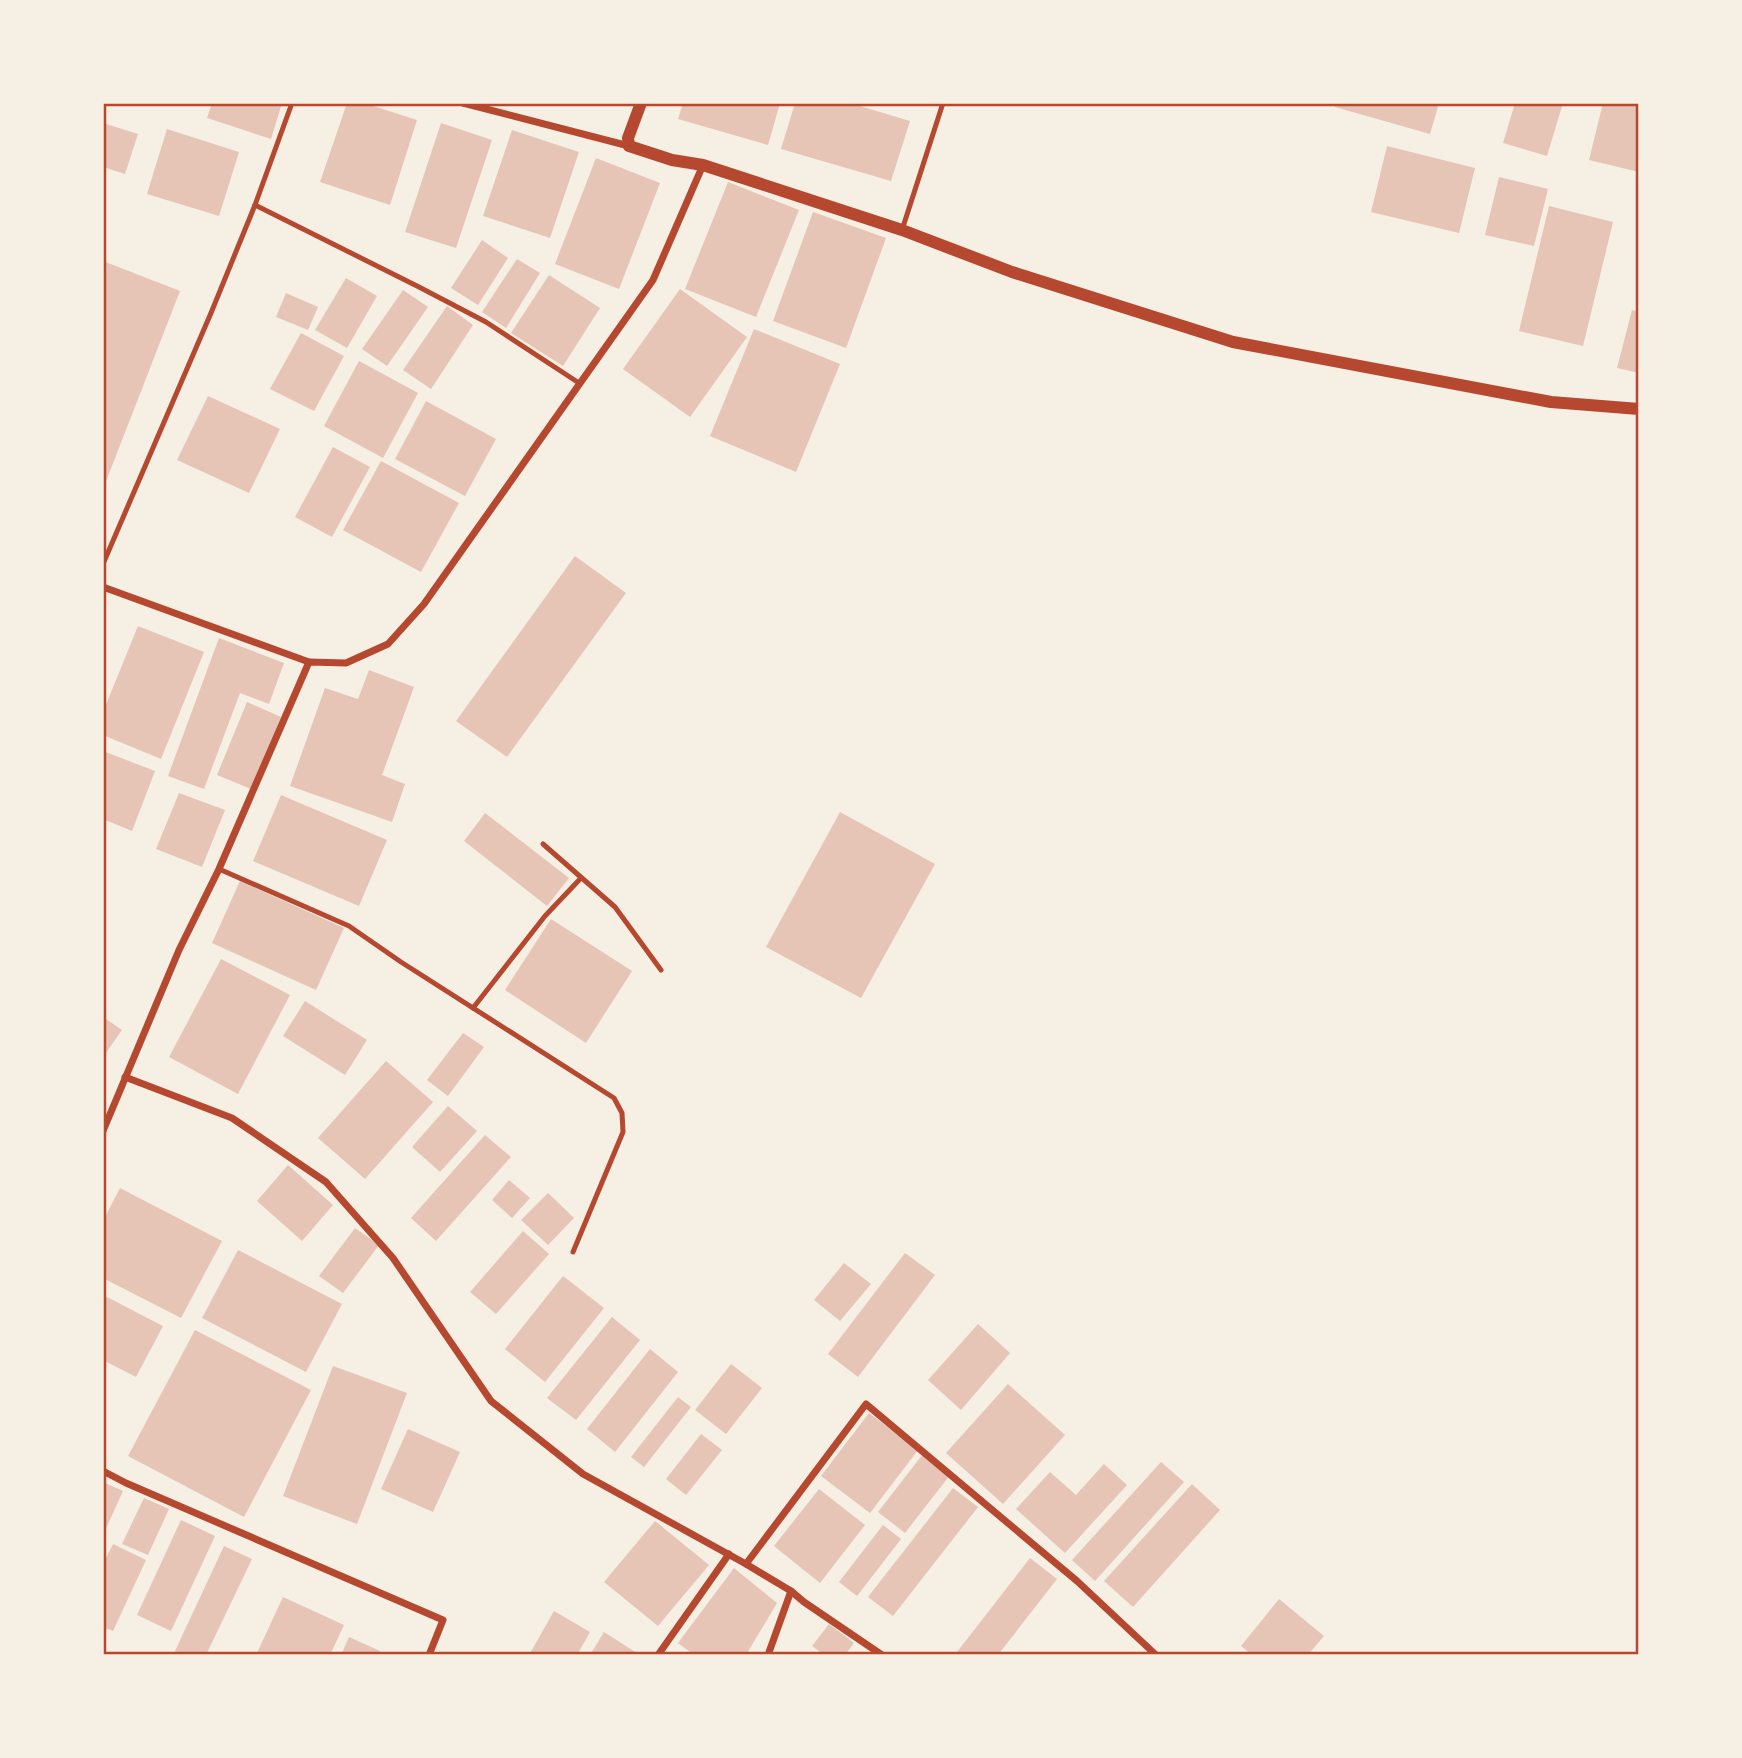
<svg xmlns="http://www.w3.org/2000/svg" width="1742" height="1758" viewBox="0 0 1742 1758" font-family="'Titillium Web',sans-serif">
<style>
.building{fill:#e6c5b7}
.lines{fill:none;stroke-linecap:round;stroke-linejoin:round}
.service{stroke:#b5482f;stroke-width:5}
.minor{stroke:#b5482f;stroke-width:7}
.tertiary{stroke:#b5482f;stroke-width:12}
.neatline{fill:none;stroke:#b5482f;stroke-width:2.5}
</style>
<rect width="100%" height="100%" fill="#f6efe4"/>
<!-- building -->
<g class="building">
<polygon points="212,103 282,103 271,139 207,118"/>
<polygon points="347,103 364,103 417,120 390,205 320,182"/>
<polygon points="683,103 780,103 768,145 678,119"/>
<polygon points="795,103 850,103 910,121 891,181 781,149"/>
<polygon points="1335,103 1439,103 1430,134 1335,107"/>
<polygon points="1515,103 1563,103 1547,156 1503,143"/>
<polygon points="1603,103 1628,103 1639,106 1639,172 1589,160"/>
<polygon points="103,123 138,134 125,174 103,167"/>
<polygon points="441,123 492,140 456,248 405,232"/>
<polygon points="167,129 239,152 219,216 147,194"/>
<polygon points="512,130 579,152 550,238 483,216"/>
<polygon points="1387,146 1475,168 1459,233 1371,212"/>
<polygon points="596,158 660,183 619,289 555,264"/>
<polygon points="1499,177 1548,189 1534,246 1485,235"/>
<polygon points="728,182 799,210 756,317 685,289"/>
<polygon points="1549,206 1613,222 1583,346 1519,331"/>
<polygon points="813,212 886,238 846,348 773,321"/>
<polygon points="482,240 508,258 478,305 451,288"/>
<polygon points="517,259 540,273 506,328 482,312"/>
<polygon points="103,261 180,291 103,489"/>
<polygon points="549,275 600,308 563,366 511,333"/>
<polygon points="346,278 377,296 347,348 315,330"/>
<polygon points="680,289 747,337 690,417 623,369"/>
<polygon points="403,290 428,307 387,366 362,349"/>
<polygon points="286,293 318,307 308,330 276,317"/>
<polygon points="447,306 473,325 431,389 403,370"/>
<polygon points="1632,310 1639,312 1639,373 1617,368"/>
<polygon points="754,329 840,364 796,472 710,436"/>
<polygon points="301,333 344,356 314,411 270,389"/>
<polygon points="359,361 418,393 383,458 324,426"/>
<polygon points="208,396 280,429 249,493 177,460"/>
<polygon points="426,401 496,439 465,496 395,459"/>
<polygon points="333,447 370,467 332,537 295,517"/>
<polygon points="381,461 459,503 421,572 343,530"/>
<polygon points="575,556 626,593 507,757 456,721"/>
<polygon points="138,626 204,652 161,759 103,735 103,712"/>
<polygon points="219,638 284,663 269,704 240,693 204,789 168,776"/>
<polygon points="369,670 414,687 382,775 405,784 392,822 290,786 325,688 358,699"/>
<polygon points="247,702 281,717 251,789 217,775"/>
<polygon points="103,751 155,771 132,831 103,819"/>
<polygon points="179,793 225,810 202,867 156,849"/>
<polygon points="281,795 387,840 359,906 253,861"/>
<polygon points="840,812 935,864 861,998 766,947"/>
<polygon points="485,813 569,878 547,906 464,841"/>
<polygon points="240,881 344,928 316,990 212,943"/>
<polygon points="551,919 632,971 586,1043 505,990"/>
<polygon points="221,959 290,995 238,1094 169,1057"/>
<polygon points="305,1001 367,1040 345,1075 283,1036"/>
<polygon points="103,1017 122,1030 103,1057"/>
<polygon points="463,1033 484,1047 448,1096 427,1080"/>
<polygon points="386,1061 433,1102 365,1179 318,1138"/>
<polygon points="448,1106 477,1131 440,1172 412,1147"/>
<polygon points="485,1135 511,1157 436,1241 411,1218"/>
<polygon points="288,1165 333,1205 302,1241 257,1201"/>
<polygon points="509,1180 530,1198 512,1218 492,1200"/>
<polygon points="120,1188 222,1241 181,1318 103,1278 103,1221"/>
<polygon points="548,1193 574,1218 548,1245 521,1220"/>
<polygon points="355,1228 379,1245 343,1293 319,1276"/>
<polygon points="523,1231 549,1254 496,1314 470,1292"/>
<polygon points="238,1250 342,1304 306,1372 202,1318"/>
<polygon points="905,1253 935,1275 858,1377 828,1354"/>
<polygon points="844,1263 871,1284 840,1321 814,1300"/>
<polygon points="563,1276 604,1308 545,1382 505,1349"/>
<polygon points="103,1295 163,1326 136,1377 103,1360"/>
<polygon points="612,1317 640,1340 576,1420 547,1398"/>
<polygon points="978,1324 1010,1353 961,1410 928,1380"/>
<polygon points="195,1330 311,1390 244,1517 128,1456"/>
<polygon points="650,1349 678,1372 615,1452 587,1429"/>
<polygon points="731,1364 762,1388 726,1434 695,1410"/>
<polygon points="333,1366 407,1393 357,1524 283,1496"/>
<polygon points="1008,1384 1065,1435 1003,1504 946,1453"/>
<polygon points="678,1397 691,1407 644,1467 631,1457"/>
<polygon points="869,1413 918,1450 870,1513 821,1476"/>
<polygon points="408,1429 460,1452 433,1512 381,1489"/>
<polygon points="701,1434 722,1450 686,1495 666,1479"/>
<polygon points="923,1454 950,1475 905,1533 878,1512"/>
<polygon points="1161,1462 1184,1482 1095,1581 1072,1560"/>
<polygon points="1104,1464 1127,1485 1065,1553 1016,1509 1050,1472 1076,1495"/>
<polygon points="103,1482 123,1491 103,1535"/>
<polygon points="1192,1484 1220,1510 1133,1607 1104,1581"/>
<polygon points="953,1488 978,1507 893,1616 868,1597"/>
<polygon points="819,1489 865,1525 820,1583 774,1546"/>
<polygon points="144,1498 169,1509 148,1555 122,1544"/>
<polygon points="181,1520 215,1536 171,1631 137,1615"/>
<polygon points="655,1521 709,1565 658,1626 604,1582"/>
<polygon points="883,1525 901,1539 857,1596 839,1582"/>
<polygon points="113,1544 146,1560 113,1631 103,1627 103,1564"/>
<polygon points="224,1546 252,1559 206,1655 183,1655 175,1651"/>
<polygon points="1030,1558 1057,1579 998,1655 960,1655 957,1652"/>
<polygon points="734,1568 777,1603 746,1655 694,1655 678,1643"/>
<polygon points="283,1597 344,1625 330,1655 256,1655"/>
<polygon points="1279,1599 1324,1636 1308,1655 1252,1655 1241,1646"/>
<polygon points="554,1611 590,1632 577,1655 529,1655"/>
<polygon points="829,1624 854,1643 845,1655 824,1655 812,1646"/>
<polygon points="604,1632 640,1655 590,1655"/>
<polygon points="349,1637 380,1651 378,1655 341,1655"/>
</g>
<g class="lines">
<!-- service -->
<g class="service">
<polyline points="255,205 419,287 486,322 579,383"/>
<polyline points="902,230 943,103"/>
<polyline points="103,564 211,313 255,205 292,103"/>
<polyline points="543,844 615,907 661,970"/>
<polyline points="219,869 349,926 401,962 614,1098 622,1113 623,1132 573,1252"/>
<polyline points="473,1008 545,916 581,878"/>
</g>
<!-- minor -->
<g class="minor">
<polyline points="463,103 629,146"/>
<polyline points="103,587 309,662"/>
<polyline points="125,1077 232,1118 326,1182 393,1258 491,1401 583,1474 746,1564 791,1591 804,1602 882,1655"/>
<polyline points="103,1131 179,950 219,869 309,662 346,663 388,644 424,604 653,280 703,165"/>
<polyline points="103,1471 126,1483 443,1620 429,1655"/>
<polyline points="746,1564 866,1404 1077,1581 1156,1655"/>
<polyline points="658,1655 729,1554"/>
<polyline points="768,1655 791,1591"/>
</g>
<!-- tertiary -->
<polyline class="tertiary" points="641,103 628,138 629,146 672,160 703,165 902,230 1012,272 1233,342 1551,402 1639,409"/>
</g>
<!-- border -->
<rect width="1742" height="1758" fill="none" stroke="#f6efe4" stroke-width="210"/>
<rect x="105" y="105" width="1532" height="1548" class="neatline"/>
</svg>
